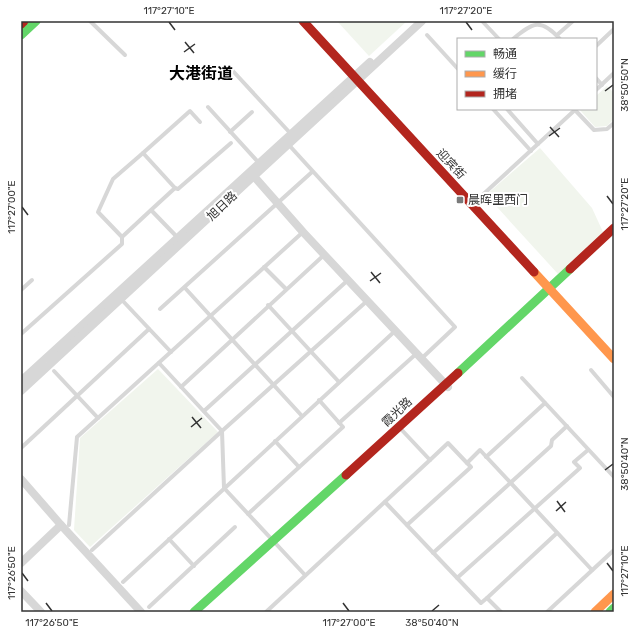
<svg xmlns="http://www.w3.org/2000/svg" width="635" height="633" viewBox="0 0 635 633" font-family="Rubik,'Noto Sans SC',sans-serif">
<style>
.green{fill:#f1f5ed}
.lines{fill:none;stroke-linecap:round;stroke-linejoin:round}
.lane{stroke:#d7d7d7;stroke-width:4}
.street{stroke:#d7d7d7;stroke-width:8}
.fast{stroke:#63d668;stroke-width:9}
.slow{stroke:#ff974d;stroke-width:9}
.jam{stroke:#b3261e;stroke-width:9}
.ticks{fill:none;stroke:#333;stroke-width:1.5}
.poi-dot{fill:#7a7a7a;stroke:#fff;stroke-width:1.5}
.labels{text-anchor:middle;stroke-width:4;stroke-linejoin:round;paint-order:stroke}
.street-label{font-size:12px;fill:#333;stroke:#fff}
.poi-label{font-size:12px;fill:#333;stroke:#fff;text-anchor:start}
.district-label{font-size:16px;font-weight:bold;fill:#000;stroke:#fff}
.neatline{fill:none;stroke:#333;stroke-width:1.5}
.ticks-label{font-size:10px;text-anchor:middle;fill:#333}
</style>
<rect width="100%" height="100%" fill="#fff"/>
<!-- green -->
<g class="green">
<polygon points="337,21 407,21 369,56"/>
<polygon points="607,86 614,93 614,119 607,126 595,127 580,110 581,109 596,109 596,96"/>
<polygon points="540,148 592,208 603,232 558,274 486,195"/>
<polygon points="158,369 218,432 90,547 74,530 80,438"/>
</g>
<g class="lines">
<!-- lane -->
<g class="lane">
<polyline points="90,21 125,55"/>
<polyline points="482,21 499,39"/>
<polyline points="427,35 458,69"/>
<polyline points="557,35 573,21"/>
<path d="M513 39C533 22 541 18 560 39"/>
<polyline points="596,46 614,29"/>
<polyline points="232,70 291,134"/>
<polyline points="596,78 602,85"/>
<polyline points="596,90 614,73"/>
<polyline points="208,107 259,163"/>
<polyline points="493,109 531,151"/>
<polyline points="507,109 538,144"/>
<polyline points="575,110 594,130 607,129 614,123"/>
<polyline points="230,132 252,112"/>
<polyline points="288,144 455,327 421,359"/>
<polyline points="143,153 190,111 200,122"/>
<polyline points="175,188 178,189 231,143"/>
<polyline points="477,200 576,109"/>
<polyline points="151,210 122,237 98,212 113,179 143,153 175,188 151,210 178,238"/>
<polyline points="264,267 286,289"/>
<polyline points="185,288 302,416"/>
<polyline points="21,290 32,280"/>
<polyline points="121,299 171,352"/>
<polyline points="268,305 339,382"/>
<polyline points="160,309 312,172"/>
<polyline points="21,334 122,244 122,237"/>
<polyline points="591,370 614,397"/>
<polyline points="54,371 98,418"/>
<polyline points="522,378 614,477"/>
<polyline points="181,387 324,255"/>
<polyline points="204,411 348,280"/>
<polyline points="339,423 416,354"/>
<polyline points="275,441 299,467"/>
<polyline points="21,448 149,329"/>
<polyline points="486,457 545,403"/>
<polyline points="430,460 448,443 467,463 480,450 592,570"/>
<polyline points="385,502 481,603 487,598 501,612"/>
<polyline points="248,514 343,427 319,400"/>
<polyline points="69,525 77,437 303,232"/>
<polyline points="407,525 471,467 467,463"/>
<polyline points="169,539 194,566"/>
<polyline points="92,550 222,431 159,363"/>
<polyline points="433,553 551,446 552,440 567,426"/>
<polyline points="305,575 224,488 222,431 367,301"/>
<polyline points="457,578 580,468 574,462 588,450"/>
<polyline points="123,582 395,331"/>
<polyline points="487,598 557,533"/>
<polyline points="149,607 235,527"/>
<polyline points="266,612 430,460 399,427"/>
<polyline points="547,612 614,550"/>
</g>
<!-- street -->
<g class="street">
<polyline points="251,173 303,232 448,387"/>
<polyline points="21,381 370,62"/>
<polyline points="21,391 422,21"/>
<polyline points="21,479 61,525 141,612"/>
<polyline points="21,563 61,525"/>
<polyline points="21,591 41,612"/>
</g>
<!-- fast -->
<g class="fast">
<polyline points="21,35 36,21"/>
<polyline points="458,373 570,269"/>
<polyline points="194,612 346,475"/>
<polyline points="610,612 614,608"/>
</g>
<!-- slow -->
<g class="slow">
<polyline points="534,272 614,359"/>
<polyline points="595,612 614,594"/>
</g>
<!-- jam -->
<g class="jam">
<polyline points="303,21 534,272"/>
<polyline points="21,24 24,21"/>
<polyline points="570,269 614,228"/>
<polyline points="346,475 458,373"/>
</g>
</g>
<!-- ticks -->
<path class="ticks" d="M169 22 175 30M466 22 472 30M185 42 194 53M184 52 195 44M605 91 613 85M550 127 559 137M549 136 560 128M607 196 613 204M22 207 28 215M371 272 380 283M370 281 381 273M192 417 201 428M191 427 202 418M605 470 613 464M557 501 565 512M556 511 566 502M607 563 613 571M22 573 28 581M46 603 52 611M343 603 349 611M432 611 439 605"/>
<!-- markers -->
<rect class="poi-dot" x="456" y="196" width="8" height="8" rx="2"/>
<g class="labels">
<!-- street labels -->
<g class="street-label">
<text transform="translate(451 164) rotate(47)" y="4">迎宾街</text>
<text transform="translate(222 206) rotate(-43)" y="4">旭日路</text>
<text transform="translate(397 412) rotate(-43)" y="4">霞光路</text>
</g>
<!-- poi labels -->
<g class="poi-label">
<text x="468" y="204">晨晖里西门</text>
</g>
<!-- district labels -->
<g class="district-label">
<text x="201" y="79">大港街道</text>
</g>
</g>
<!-- border -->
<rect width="635" height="633" fill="none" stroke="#ffffff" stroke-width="44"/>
<!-- legend -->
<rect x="457" y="38" width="140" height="72" fill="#ffffff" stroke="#adadad"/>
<rect x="465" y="51" width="20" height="6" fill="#63d668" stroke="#adadad"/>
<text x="493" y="58" font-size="12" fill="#333333">畅通</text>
<rect x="465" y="71" width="20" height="6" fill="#ff974d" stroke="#adadad"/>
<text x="493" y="78" font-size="12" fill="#333333">缓行</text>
<rect x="465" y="91" width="20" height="6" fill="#b3261e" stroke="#adadad"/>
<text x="493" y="98" font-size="12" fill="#333333">拥堵</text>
<rect x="22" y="22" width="591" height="589" class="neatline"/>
<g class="ticks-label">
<text x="169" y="14">117°27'10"E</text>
<text x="466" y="14">117°27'20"E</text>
<text transform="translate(624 85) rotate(-90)" y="4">38°50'50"N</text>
<text transform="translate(624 204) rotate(-90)" y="4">117°27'20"E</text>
<text transform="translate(11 207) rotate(-90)" y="4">117°27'00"E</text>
<text transform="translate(624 464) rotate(-90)" y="4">38°50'40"N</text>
<text transform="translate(624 571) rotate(-90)" y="4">117°27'10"E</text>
<text transform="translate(11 573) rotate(-90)" y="4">117°26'50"E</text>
<text x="52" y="626">117°26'50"E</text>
<text x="349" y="626">117°27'00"E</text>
<text x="432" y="626">38°50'40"N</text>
</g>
</svg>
